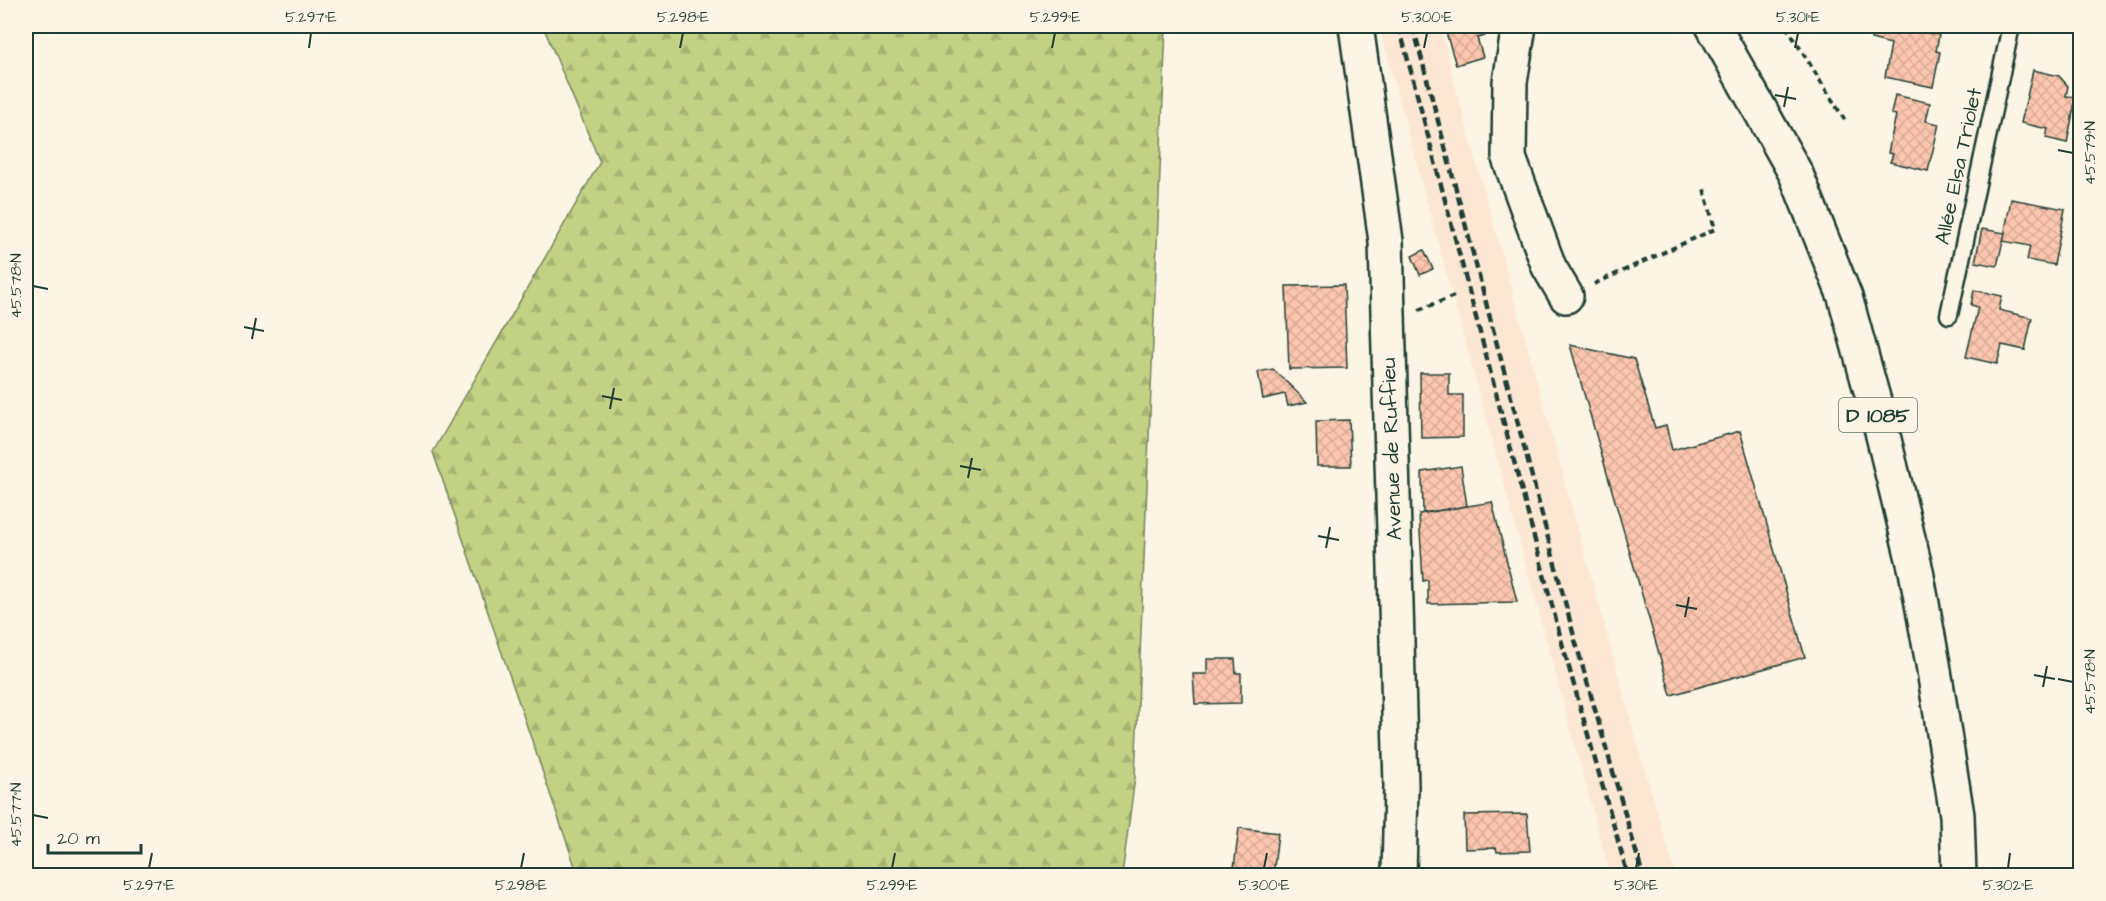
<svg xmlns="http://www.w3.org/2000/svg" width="2106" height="901" viewBox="0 0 2106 901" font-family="'Architects Daughter',sans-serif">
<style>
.built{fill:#fce7d4}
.forest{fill:url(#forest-firs);stroke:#71875c;stroke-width:1.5}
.building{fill:url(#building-cross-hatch);stroke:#1f3d34;stroke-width:1.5}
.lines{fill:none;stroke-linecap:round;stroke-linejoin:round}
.service-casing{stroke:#1f3d34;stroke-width:21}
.minor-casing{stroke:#1f3d34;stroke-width:38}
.primary-casing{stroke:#1f3d34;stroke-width:38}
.path{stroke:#1f3d34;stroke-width:4;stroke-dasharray:6 4.5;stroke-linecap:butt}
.service{stroke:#fcf5e5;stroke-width:16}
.minor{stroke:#fcf5e5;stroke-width:33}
.primary{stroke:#fcf5e5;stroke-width:33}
.rail{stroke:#1f3d34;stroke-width:4.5;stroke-dasharray:9 4.5;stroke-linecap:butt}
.ticks{fill:none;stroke:#1f3d34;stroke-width:2}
.labels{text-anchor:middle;stroke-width:5;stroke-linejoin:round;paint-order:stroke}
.shield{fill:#fcf5e5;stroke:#617469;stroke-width:1.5}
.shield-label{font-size:20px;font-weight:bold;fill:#1f3d34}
.street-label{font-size:21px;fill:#1f3d34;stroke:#fcf5e5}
.neatline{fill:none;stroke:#1f3d34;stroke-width:2}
.ticks-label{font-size:15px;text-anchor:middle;fill:#1f3d34}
</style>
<defs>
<pattern id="forest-firs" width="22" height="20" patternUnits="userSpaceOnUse" patternTransform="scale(1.5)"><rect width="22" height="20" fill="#c3d185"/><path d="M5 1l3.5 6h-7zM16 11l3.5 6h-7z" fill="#a7b473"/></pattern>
<pattern id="building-cross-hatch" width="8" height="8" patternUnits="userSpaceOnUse" patternTransform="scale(1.5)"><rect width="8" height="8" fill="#fcc6ae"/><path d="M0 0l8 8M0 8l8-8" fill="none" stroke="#d8ab96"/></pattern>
</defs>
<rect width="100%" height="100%" fill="#fcf5e5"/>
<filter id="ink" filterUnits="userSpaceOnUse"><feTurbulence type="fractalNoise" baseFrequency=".0167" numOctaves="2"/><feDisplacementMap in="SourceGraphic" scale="12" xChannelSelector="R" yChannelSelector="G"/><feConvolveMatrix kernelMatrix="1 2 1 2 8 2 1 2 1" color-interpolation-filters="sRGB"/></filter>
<g filter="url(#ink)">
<!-- built -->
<polygon class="built" points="1379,26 1440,26 1457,92 1643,764 1676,875 1610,875"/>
<!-- forest -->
<polygon class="forest" points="543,26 1166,26 1135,777 1122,875 578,875 433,452 600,162"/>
<!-- building -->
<g class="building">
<polygon points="1444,26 1492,26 1493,29 1484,32 1485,36 1477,38 1483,57 1456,65"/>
<polygon points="1874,26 1888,26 1939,35 1936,51 1940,52 1933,87 1885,77 1891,44 1871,39"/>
<polygon points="2033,70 2059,76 2068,86 2066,96 2076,97 2067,143 2046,138 2048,129 2021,123"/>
<polygon points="1895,95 1930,103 1926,121 1939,124 1928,171 1890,162 1893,154 1888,153 1896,115 1891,114"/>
<polygon points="2011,199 2065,209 2054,265 2027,260 2030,246 2003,241"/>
<polygon points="1982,229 2005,233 1997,266 1975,262"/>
<polygon points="1424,250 1433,269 1420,275 1412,256"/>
<polygon points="2080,266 2080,312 2072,311"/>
<polygon points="1344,285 1347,368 1289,369 1286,286"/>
<polygon points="1974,290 2002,296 1999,310 2032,318 2025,350 2002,345 1997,364 1966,357 1978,307 1971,305"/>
<polygon points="1570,345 1634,359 1655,428 1666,425 1672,450 1740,431 1805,657 1671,695"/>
<polygon points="1273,369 1307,402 1288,406 1285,394 1263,399 1258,372"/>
<polygon points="1420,373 1449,373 1449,395 1463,395 1463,437 1421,438"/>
<polygon points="1349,420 1351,466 1317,466 1316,421"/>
<polygon points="1461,466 1467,506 1423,513 1422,472"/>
<polygon points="1492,502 1517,602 1428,604 1428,580 1423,581 1419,514"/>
<polygon points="1207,659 1235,659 1236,673 1241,673 1241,703 1195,704 1193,674 1207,674"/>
<polygon points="1527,814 1530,851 1497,852 1496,848 1465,849 1464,815"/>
<polygon points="1239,828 1278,833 1273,876 1233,876"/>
</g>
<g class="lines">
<defs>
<polyline id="service" points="1949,315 2011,26"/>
<g id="minor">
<polyline points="1356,26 1386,241 1401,786 1399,876"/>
<polyline points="1519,26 1510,82 1509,158 1549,267 1566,296"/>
</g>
<polyline id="primary" points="1713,26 1796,174 1845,297 1880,423 1916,571 1933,664 1957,815 1959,876"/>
</defs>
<!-- service casing -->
<use href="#service" class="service-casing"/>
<!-- minor casing -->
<use href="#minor" class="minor-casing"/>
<!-- primary casing -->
<use href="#primary" class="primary-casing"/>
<!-- path -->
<g class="path">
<polyline points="1786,26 1846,122"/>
<polyline points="1594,284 1715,229 1704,189"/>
<polyline points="1419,310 1457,295"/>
</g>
<!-- service -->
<use href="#service" class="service"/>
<!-- minor -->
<use href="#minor" class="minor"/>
<!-- primary -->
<use href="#primary" class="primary"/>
<!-- rail -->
<g class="rail">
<polyline points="1399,26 1562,643 1628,876"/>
<polyline points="1413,26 1575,640 1643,876"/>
</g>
</g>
</g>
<!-- ticks -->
<path class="ticks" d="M309 48 311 33M680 48 683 33M1052 48 1055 33M1424 48 1427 33M1795 48 1798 33M1775 95 1796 99M1784 107 1788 87M2058 150 2073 153M33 286 48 289M244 327 264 331M252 339 256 318M602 396 622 400M610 409 614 388M960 466 981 470M968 478 972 458M1318 536 1339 540M1326 548 1330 527M1676 605 1697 609M1685 617 1689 597M2034 675 2055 679M2058 679 2073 682M2043 687 2047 666M33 815 48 818M149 868 152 853M521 868 524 853M892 868 895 853M1264 868 1267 853M1636 868 1639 853M2008 868 2010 853"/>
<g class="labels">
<!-- shield labels -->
<rect class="shield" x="1839" y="398" width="78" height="34" rx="4.5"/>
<g class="shield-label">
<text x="1878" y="422">D 1085</text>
</g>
<!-- street labels -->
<g class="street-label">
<text transform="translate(1958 166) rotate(-78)" y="7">Allée Elsa Triolet</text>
<text transform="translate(1391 449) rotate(-92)" y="7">Avenue de Ruffieu</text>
</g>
</g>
<!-- margin -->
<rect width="2106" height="901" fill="none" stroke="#fcf5e5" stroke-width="66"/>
<!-- scale -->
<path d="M48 844v9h93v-9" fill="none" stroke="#1f3d34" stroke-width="3"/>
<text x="57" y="844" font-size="18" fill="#1f3d34" stroke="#fcf5e5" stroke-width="4.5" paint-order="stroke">20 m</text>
<rect x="33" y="33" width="2040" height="835" class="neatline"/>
<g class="ticks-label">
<text x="311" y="22">5.297°E</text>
<text x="683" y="22">5.298°E</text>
<text x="1055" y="22">5.299°E</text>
<text x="1427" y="22">5.300°E</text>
<text x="1798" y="22">5.301°E</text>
<text transform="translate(2090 153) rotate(-90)" y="5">45.579°N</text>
<text transform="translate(16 286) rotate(-90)" y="5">45.578°N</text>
<text transform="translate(2090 682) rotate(-90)" y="5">45.578°N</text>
<text transform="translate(16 815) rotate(-90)" y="5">45.577°N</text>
<text x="149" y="890">5.297°E</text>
<text x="521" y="890">5.298°E</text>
<text x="892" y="890">5.299°E</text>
<text x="1264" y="890">5.300°E</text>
<text x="1636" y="890">5.301°E</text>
<text x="2008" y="890">5.302°E</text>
</g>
</svg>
